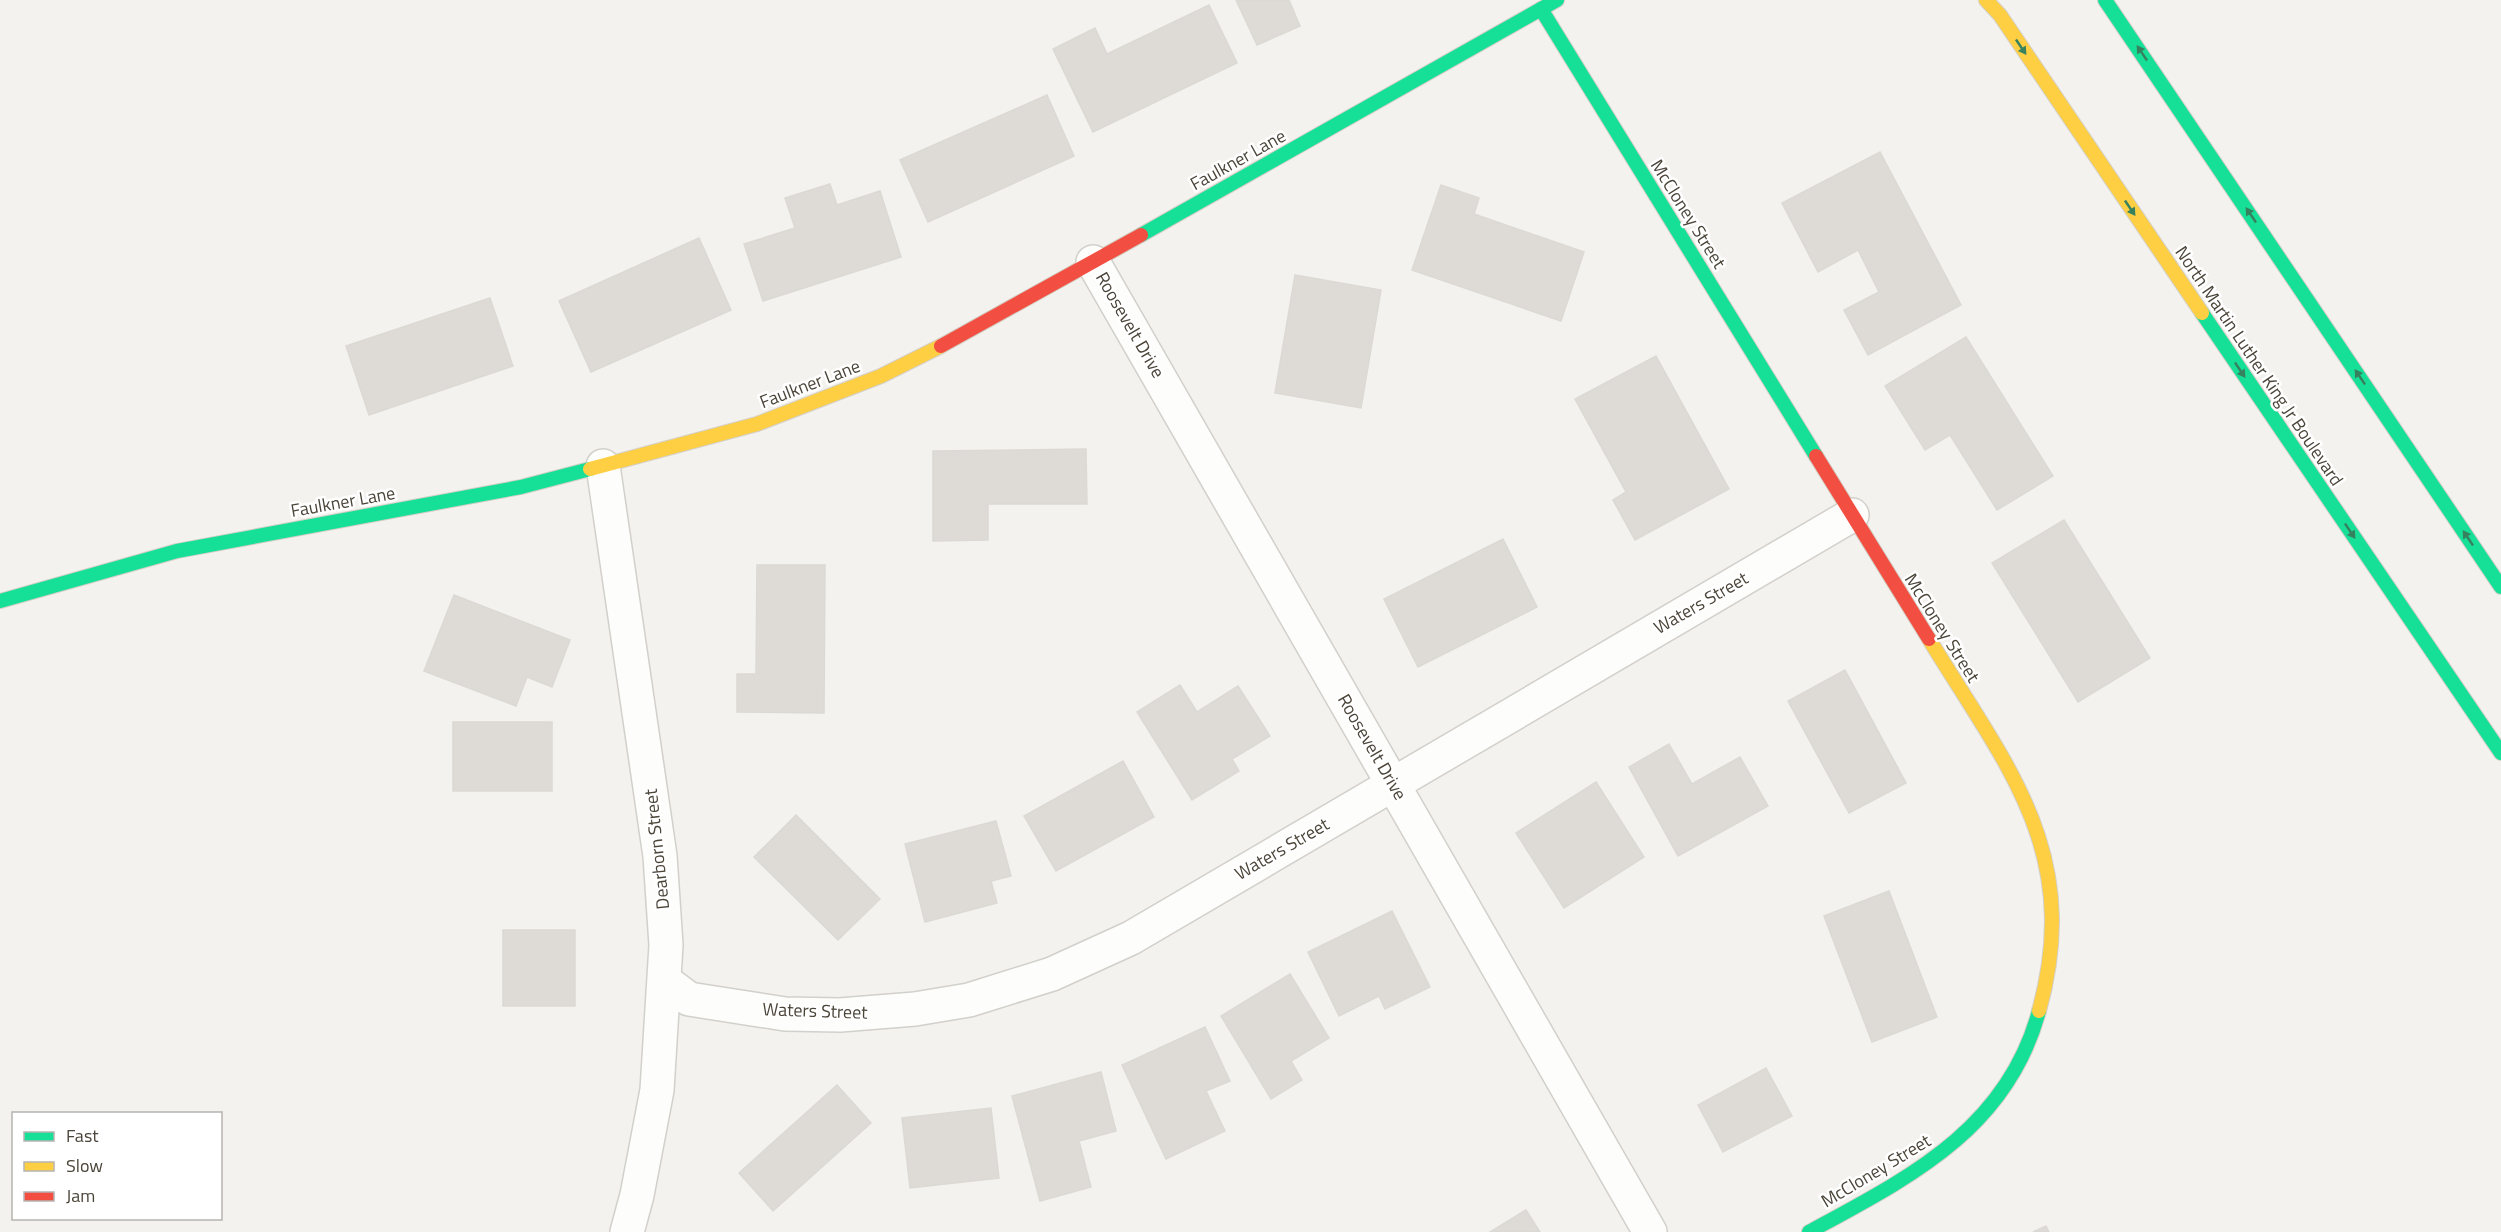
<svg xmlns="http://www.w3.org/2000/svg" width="2501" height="1232" viewBox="0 0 2501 1232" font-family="'Titillium Web',sans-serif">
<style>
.building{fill:#dedbd6;stroke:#dcd9d4;stroke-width:1.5}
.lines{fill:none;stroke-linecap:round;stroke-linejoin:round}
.street-casing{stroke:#d2d0cb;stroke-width:36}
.fast-casing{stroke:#d3cfc5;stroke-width:16}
.slow-casing{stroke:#d3cfc5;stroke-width:16}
.jam-casing{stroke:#d3cfc5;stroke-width:16}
.street{stroke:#fdfdfc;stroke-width:33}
.fast{stroke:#16e098;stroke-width:14}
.slow{stroke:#ffcf43;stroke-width:14}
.jam{stroke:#f24e42;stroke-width:14}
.oneway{fill:#36825f}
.labels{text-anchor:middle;stroke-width:5;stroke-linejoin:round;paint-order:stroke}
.street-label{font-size:18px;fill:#4b4439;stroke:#fff}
</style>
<rect width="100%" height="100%" fill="#f4f2ee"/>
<!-- building -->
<g class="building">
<polygon points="1236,0 1289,0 1300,26 1257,45"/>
<polygon points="1209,5 1237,63 1093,132 1053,49 1095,28 1107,54"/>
<polygon points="1047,95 1074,156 928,222 900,160"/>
<polygon points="1880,152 1961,305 1868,355 1844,310 1879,292 1858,250 1818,272 1782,203"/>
<polygon points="830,184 837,205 880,191 901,257 763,301 744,244 795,228 785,198"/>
<polygon points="1441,185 1479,198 1474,214 1584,252 1561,321 1412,270"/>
<polygon points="699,238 731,310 591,372 559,301"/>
<polygon points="1295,275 1381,290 1361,408 1275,393"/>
<polygon points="490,298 513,366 369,415 346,346"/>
<polygon points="1966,337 2053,476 1997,510 1950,435 1925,450 1885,386"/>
<polygon points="1656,356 1729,489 1635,540 1613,500 1626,492 1575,399"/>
<polygon points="1086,449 1087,504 988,504 988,540 933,541 933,451"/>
<polygon points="2064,520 2150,658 2078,702 1992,563"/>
<polygon points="1503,539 1537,607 1418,667 1384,599"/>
<polygon points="757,565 825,565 824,713 737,712 737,674 756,674"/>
<polygon points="454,595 570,640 552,687 527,677 516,706 424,671"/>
<polygon points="1845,670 1906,783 1849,813 1788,701"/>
<polygon points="1180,685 1197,712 1238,686 1270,736 1232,759 1239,771 1192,800 1137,712"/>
<rect x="453" y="722" width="99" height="69"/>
<polygon points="1669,744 1692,784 1740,757 1768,806 1678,856 1629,767"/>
<polygon points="1123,761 1154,817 1056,871 1024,816"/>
<polygon points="1596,782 1644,857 1564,908 1516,833"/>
<polygon points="796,815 880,899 838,940 754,857"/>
<polygon points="996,821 1011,876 991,881 997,903 925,922 905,844"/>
<polygon points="1889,891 1937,1017 1872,1042 1824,916"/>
<polygon points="1392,911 1430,987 1385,1009 1379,996 1339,1016 1308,952"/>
<rect x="503" y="930" width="72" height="76"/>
<polygon points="1290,974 1329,1038 1291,1061 1302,1080 1271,1099 1221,1016"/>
<polygon points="1205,1027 1230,1081 1206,1091 1225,1131 1166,1159 1122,1065"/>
<polygon points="1766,1068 1792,1116 1723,1152 1698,1105"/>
<polygon points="1101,1072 1116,1131 1079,1141 1091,1187 1040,1201 1012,1096"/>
<polygon points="837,1085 871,1123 773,1211 739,1173"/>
<polygon points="991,1108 999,1178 910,1188 902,1118"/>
<polygon points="1526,1210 1540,1232 1490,1232"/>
<polygon points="2046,1226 2049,1232 2033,1232"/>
</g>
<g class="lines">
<defs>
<g id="street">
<polyline points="1093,262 1650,1232"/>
<polyline points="603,466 660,856 666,945 657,1090 637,1195 627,1232"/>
<polyline points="665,981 689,999 785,1014 840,1015 915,1009 969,1000 1052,974 1131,938 1852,515"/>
</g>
<g id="fast">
<polyline points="2105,0 2501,587"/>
<polyline points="1541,9 1816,456"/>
<polyline points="1141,235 1557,0"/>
<polyline points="2202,313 2501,753"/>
<polyline points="0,601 177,551 521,487 590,469"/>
<path d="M1809 1232C1908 1178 2007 1130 2039 1011"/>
</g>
<g id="slow">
<polyline points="1986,0 2000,15 2202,313"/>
<polyline points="590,469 757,424 881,376 941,346"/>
<path d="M1929 639C2007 767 2083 852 2039 1011"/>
</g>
<g id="jam">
<polyline points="941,346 1141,235"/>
<polyline points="1816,456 1929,639"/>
</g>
</defs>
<!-- street casing -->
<use href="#street" class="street-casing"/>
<!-- fast casing -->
<use href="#fast" class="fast-casing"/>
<!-- slow casing -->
<use href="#slow" class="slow-casing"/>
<!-- jam casing -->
<use href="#jam" class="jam-casing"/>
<!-- street -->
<use href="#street" class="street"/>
<!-- fast -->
<use href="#fast" class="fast"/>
<!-- slow -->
<use href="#slow" class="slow"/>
<!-- jam -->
<use href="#jam" class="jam"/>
</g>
<!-- one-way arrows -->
<defs><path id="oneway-solid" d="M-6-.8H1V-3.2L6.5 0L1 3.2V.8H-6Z" transform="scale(1.5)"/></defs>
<g class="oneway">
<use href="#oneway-solid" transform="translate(2021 47) rotate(56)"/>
<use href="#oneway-solid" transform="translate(2142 53) rotate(-124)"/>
<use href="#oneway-solid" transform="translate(2130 208) rotate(56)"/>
<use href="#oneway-solid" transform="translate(2251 215) rotate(-124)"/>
<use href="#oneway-solid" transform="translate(2240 370) rotate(56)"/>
<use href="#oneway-solid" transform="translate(2360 377) rotate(-124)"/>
<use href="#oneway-solid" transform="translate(2350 531) rotate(56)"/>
<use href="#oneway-solid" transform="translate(2468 538) rotate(-124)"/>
</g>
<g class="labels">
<!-- street labels -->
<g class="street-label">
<text transform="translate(1238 160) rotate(-29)" y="6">Faulkner Lane</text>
<text transform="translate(1688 214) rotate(58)" y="6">McCloney Street</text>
<text transform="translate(1130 325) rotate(60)" y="6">Roosevelt Drive</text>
<text transform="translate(2259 366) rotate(56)" y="6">North Martin Luther King Jr Boulevard</text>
<text transform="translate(810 384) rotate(-21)" y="6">Faulkner Lane</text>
<text transform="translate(343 502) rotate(-10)" y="6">Faulkner Lane</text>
<text transform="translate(1701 603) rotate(-30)" y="6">Waters Street</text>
<text transform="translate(1942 628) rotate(58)" y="6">McCloney Street</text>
<text transform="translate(1372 747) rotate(60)" y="6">Roosevelt Drive</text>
<text transform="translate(657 849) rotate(-96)" y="6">Dearborn Street</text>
<text transform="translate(1282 849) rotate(-30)" y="6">Waters Street</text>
<text transform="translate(815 1011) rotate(2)" y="6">Waters Street</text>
<text transform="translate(1876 1171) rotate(-31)" y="6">McCloney Street</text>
</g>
</g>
<!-- legend -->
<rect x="12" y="1112" width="210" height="108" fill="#ffffff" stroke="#b7b4b0" stroke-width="1.5"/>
<rect x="24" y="1132" width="30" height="9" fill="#16e098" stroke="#b7b4b0" stroke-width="1.5"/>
<text x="66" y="1142" font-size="18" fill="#4b4439">Fast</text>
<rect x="24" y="1162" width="30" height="9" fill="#ffcf43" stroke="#b7b4b0" stroke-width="1.5"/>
<text x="66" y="1172" font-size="18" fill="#4b4439">Slow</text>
<rect x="24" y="1192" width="30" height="9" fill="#f24e42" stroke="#b7b4b0" stroke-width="1.5"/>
<text x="66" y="1202" font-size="18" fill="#4b4439">Jam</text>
</svg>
